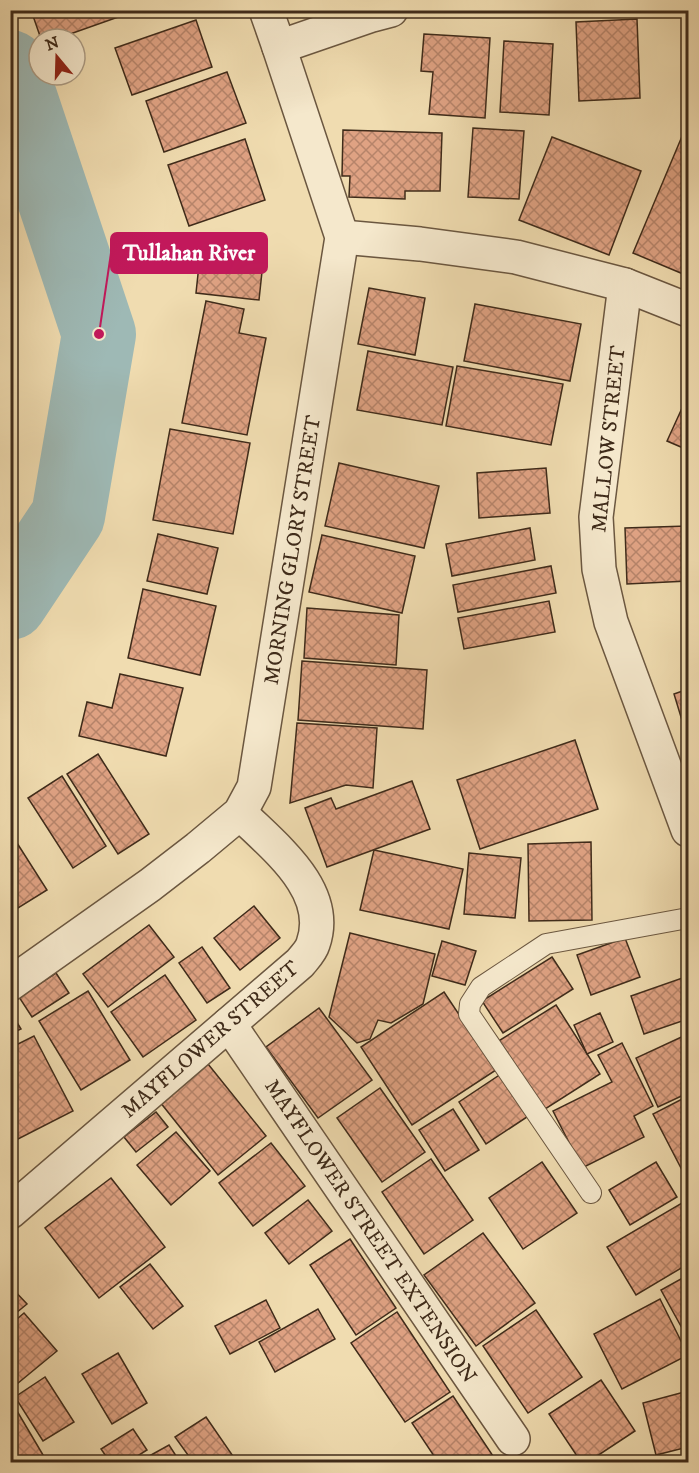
<svg xmlns="http://www.w3.org/2000/svg" width="699" height="1473" viewBox="0 0 699 1473" font-family="'IM FELL DW Pica',serif">
<style>
.lines{fill:none;stroke-linecap:round;stroke-linejoin:round}
.river{stroke:#9eb9b5;stroke-width:74}
.building{fill:url(#building-cross-hatch);stroke:#3f2b1a;stroke-width:1.5}
.service-casing{stroke:#6b5740;stroke-width:22}
.minor-casing{stroke:#6b5740;stroke-width:36}
.service{stroke:#f5e8cc;stroke-width:20}
.minor{stroke:#f5e8cc;stroke-width:33}
.labels{text-anchor:middle;stroke-width:4.5;stroke-linejoin:round;paint-order:stroke}
.street-label{font-size:21px;fill:#3f2b1a;stroke:#f5e8cc}
.leader{fill:none;stroke:#c2185b;stroke-width:2}
.callout-dot{fill:#c2185b;stroke:#f5e8cc;stroke-width:2}
.callout{fill:#c2185b;stroke:#c2185b;stroke-width:2}
.callout-label{font-size:22px;text-anchor:middle;font-weight:bold;fill:#fff}
</style>
<defs>
<pattern id="building-cross-hatch" width="8" height="8" patternUnits="userSpaceOnUse" patternTransform="scale(1.5)"><rect width="8" height="8" fill="#dfa283"/><path d="M0 0l8 8M0 8l8-8" fill="none" stroke="#b6846a"/></pattern>
</defs>
<rect width="100%" height="100%" fill="#f0dcb0"/>
<filter id="stains"><feTurbulence type="fractalNoise" baseFrequency=".00333" numOctaves="4"/><feColorMatrix values="0 0 0 0 .2 0 0 0 0 .09 0 0 0 0 .02 0 0 0 .5 -.17"/></filter>
<radialGradient id="worn" r=".72"><stop offset=".6" stop-color="#630" stop-opacity="0"/><stop offset="1" stop-color="#630" stop-opacity=".3"/></radialGradient>
<g class="lines">
<!-- river -->
<polyline class="river" points="10,67 99,334 68,516 10,603"/>
</g>
<!-- building -->
<g class="building">
<polygon points="31,10 138,10 56,39 41,39"/>
<polygon points="637,19 640,98 579,101 576,22"/>
<polygon points="196,20 212,67 132,95 115,48"/>
<polygon points="424,34 490,38 485,118 429,114 433,72 421,71"/>
<polygon points="504,41 553,44 549,115 500,112"/>
<polygon points="227,72 246,123 164,152 146,101"/>
<polygon points="688,122 688,276 633,253"/>
<polygon points="473,128 524,131 519,199 468,197"/>
<polygon points="343,130 442,133 440,191 405,191 405,199 349,197 350,176 342,176"/>
<polygon points="552,137 641,171 609,255 519,220"/>
<polygon points="245,139 265,200 189,226 168,165"/>
<polygon points="201,246 264,253 259,300 196,293"/>
<polygon points="369,288 425,298 415,355 358,344"/>
<polygon points="206,301 244,309 239,333 266,338 247,435 182,423"/>
<polygon points="475,304 581,324 570,381 464,361"/>
<polygon points="368,351 453,367 442,425 357,410"/>
<polygon points="457,366 563,384 551,445 446,426"/>
<polygon points="688,395 688,450 667,441"/>
<polygon points="170,429 250,443 233,534 153,520"/>
<polygon points="339,463 439,486 424,548 325,526"/>
<polygon points="546,468 550,513 479,518 477,473"/>
<polygon points="687,526 688,581 627,584 625,528"/>
<polygon points="530,528 535,560 452,576 446,544"/>
<polygon points="158,534 218,548 207,594 147,581"/>
<polygon points="322,535 415,556 402,613 309,592"/>
<polygon points="551,566 556,593 458,612 453,585"/>
<polygon points="143,589 216,606 200,675 128,658"/>
<polygon points="549,601 555,632 464,649 458,618"/>
<polygon points="307,608 399,615 396,665 304,658"/>
<polygon points="302,661 427,670 423,729 298,720"/>
<polygon points="120,674 183,688 166,756 79,736 87,702 112,708"/>
<polygon points="688,689 688,725 684,727 674,694"/>
<polygon points="297,723 377,728 373,788 346,785 290,803"/>
<polygon points="575,740 598,809 480,849 457,780"/>
<polygon points="98,754 149,834 118,854 67,774"/>
<polygon points="62,776 106,846 73,868 28,798"/>
<polygon points="412,781 430,829 327,867 305,808 331,798 336,809"/>
<polygon points="10,832 47,890 10,913"/>
<polygon points="591,842 592,920 529,921 528,844"/>
<polygon points="374,850 463,869 449,929 360,910"/>
<polygon points="469,853 521,858 515,918 464,914"/>
<polygon points="254,906 280,938 240,970 214,938"/>
<polygon points="149,925 174,957 108,1007 83,974"/>
<polygon points="350,933 435,954 423,1004 391,1023 378,1020 370,1039 357,1043 329,1017"/>
<polygon points="625,938 640,977 591,995 577,955"/>
<polygon points="442,941 476,951 465,985 432,976"/>
<polygon points="202,947 230,988 207,1003 179,963"/>
<polygon points="552,957 573,989 503,1033 482,1001"/>
<polygon points="56,973 69,993 32,1017 19,997"/>
<polygon points="165,975 196,1020 143,1057 111,1012"/>
<polygon points="688,976 688,1019 644,1034 631,996"/>
<polygon points="88,991 130,1060 81,1090 39,1021"/>
<polygon points="444,992 496,1070 412,1125 361,1047"/>
<polygon points="556,1005 600,1074 542,1111 497,1042"/>
<polygon points="319,1008 372,1080 318,1118 266,1047"/>
<polygon points="10,1011 21,1029 10,1034"/>
<polygon points="600,1013 613,1042 587,1054 574,1025"/>
<polygon points="688,1034 688,1093 658,1107 636,1058"/>
<polygon points="34,1036 73,1111 18,1139 10,1125 10,1048"/>
<polygon points="622,1043 653,1106 634,1116 644,1137 582,1168 553,1111 612,1082 598,1055"/>
<polygon points="208,1064 266,1136 218,1175 160,1102"/>
<polygon points="501,1074 530,1115 486,1144 459,1102"/>
<polygon points="380,1088 425,1152 382,1182 337,1118"/>
<polygon points="688,1096 688,1167 682,1170 653,1114"/>
<polygon points="453,1109 479,1150 445,1171 419,1130"/>
<polygon points="156,1112 168,1127 136,1152 124,1137"/>
<polygon points="176,1132 210,1171 171,1205 137,1165"/>
<polygon points="271,1143 305,1186 253,1226 219,1183"/>
<polygon points="431,1159 473,1220 424,1254 382,1192"/>
<polygon points="542,1162 577,1213 523,1249 489,1198"/>
<polygon points="656,1162 677,1197 630,1225 609,1190"/>
<polygon points="111,1178 165,1247 99,1298 45,1228"/>
<polygon points="308,1200 332,1231 289,1264 265,1233"/>
<polygon points="687,1200 688,1203 688,1264 636,1295 607,1247"/>
<polygon points="483,1233 535,1303 476,1346 424,1275"/>
<polygon points="350,1239 396,1308 356,1335 310,1265"/>
<polygon points="150,1264 183,1306 153,1329 120,1287"/>
<polygon points="688,1275 688,1339 661,1290"/>
<polygon points="10,1286 27,1304 10,1318"/>
<polygon points="660,1299 688,1355 622,1389 594,1334"/>
<polygon points="266,1300 280,1328 230,1354 215,1326"/>
<polygon points="318,1309 335,1339 275,1372 259,1342"/>
<polygon points="536,1310 582,1377 528,1413 483,1346"/>
<polygon points="397,1312 450,1392 405,1422 351,1343"/>
<polygon points="24,1313 57,1351 12,1388 10,1386 10,1325"/>
<polygon points="118,1353 147,1403 112,1424 82,1374"/>
<polygon points="45,1377 74,1422 43,1441 15,1397"/>
<polygon points="601,1380 635,1431 588,1462 581,1462 549,1414"/>
<polygon points="688,1391 688,1447 656,1455 643,1403"/>
<polygon points="453,1396 497,1462 438,1462 412,1423"/>
<polygon points="17,1411 46,1460 42,1462 10,1462 10,1415"/>
<polygon points="206,1417 237,1462 193,1462 175,1437"/>
<polygon points="133,1429 147,1450 128,1462 110,1462 101,1449"/>
<polygon points="169,1445 180,1462 144,1462 142,1460"/>
</g>
<g class="lines">
<defs>
<polyline id="service" points="591,1193 469,1014 470,1004 481,987 546,944 688,918"/>
<g id="minor">
<polyline points="279,47 372,15 391,10"/>
<polyline points="342,237 420,244 516,257 625,285 688,310"/>
<polyline points="625,285 596,517 599,569 611,622 688,830"/>
<polyline points="10,984 150,885 198,848 240,813 254,787 342,237 279,47 266,10"/>
<polyline points="229,1024 513,1439"/>
<path d="M10 1212 300 963C304 958 311 951 313 944 332 890 274 847 240 813"/>
</g>
</defs>
<!-- service casing -->
<use href="#service" class="service-casing"/>
<!-- minor casing -->
<use href="#minor" class="minor-casing"/>
<!-- service -->
<use href="#service" class="service"/>
<!-- minor -->
<use href="#minor" class="minor"/>
</g>
<g class="labels">
<!-- street labels -->
<g class="street-label">
<text transform="translate(608 439) rotate(-84)" y="7">MALLOW STREET</text>
<text transform="translate(292 550) rotate(-81)" y="7">MORNING GLORY STREET</text>
<text transform="translate(210 1039) rotate(-41)" y="7">MAYFLOWER STREET</text>
<text transform="translate(371 1231) rotate(56)" y="7">MAYFLOWER STREET EXTENSION</text>
</g>
</g>
<!-- callouts -->
<path class="leader" d="M99 334L111 253"/>
<circle class="callout-dot" cx="99" cy="334" r="6"/>
<rect class="callout" x="111" y="233" width="156" height="40" rx="6"/>
<g class="callout-label">
<text x="189" y="260">Tullahan River</text>
</g>
<!-- margin -->
<rect width="699" height="1473" fill="none" stroke="#f0dcb0" stroke-width="36"/>
<rect x="12" y="12" width="675" height="1449" fill="none" stroke="#3f2b1a" stroke-width="3"/>
<rect x="18" y="18" width="663" height="1437" fill="none" stroke="#3f2b1a" stroke-width="1.5"/>
<!-- north arrow -->
<g transform="translate(57 57) rotate(341)"><circle r="28" fill="#f5e8cc" stroke="#ac9c85" stroke-width="1.5"/>
<path d="M0-4.5L10 22L0 15L-10 22Z" fill="#8f2418"/>
<text y="-9" font-size="16" font-weight="bold" text-anchor="middle" fill="#3f2b1a">N</text>
</g>
<rect width="100%" height="100%" filter="url(#stains)"/>
<rect width="100%" height="100%" fill="url(#worn)"/>
</svg>
